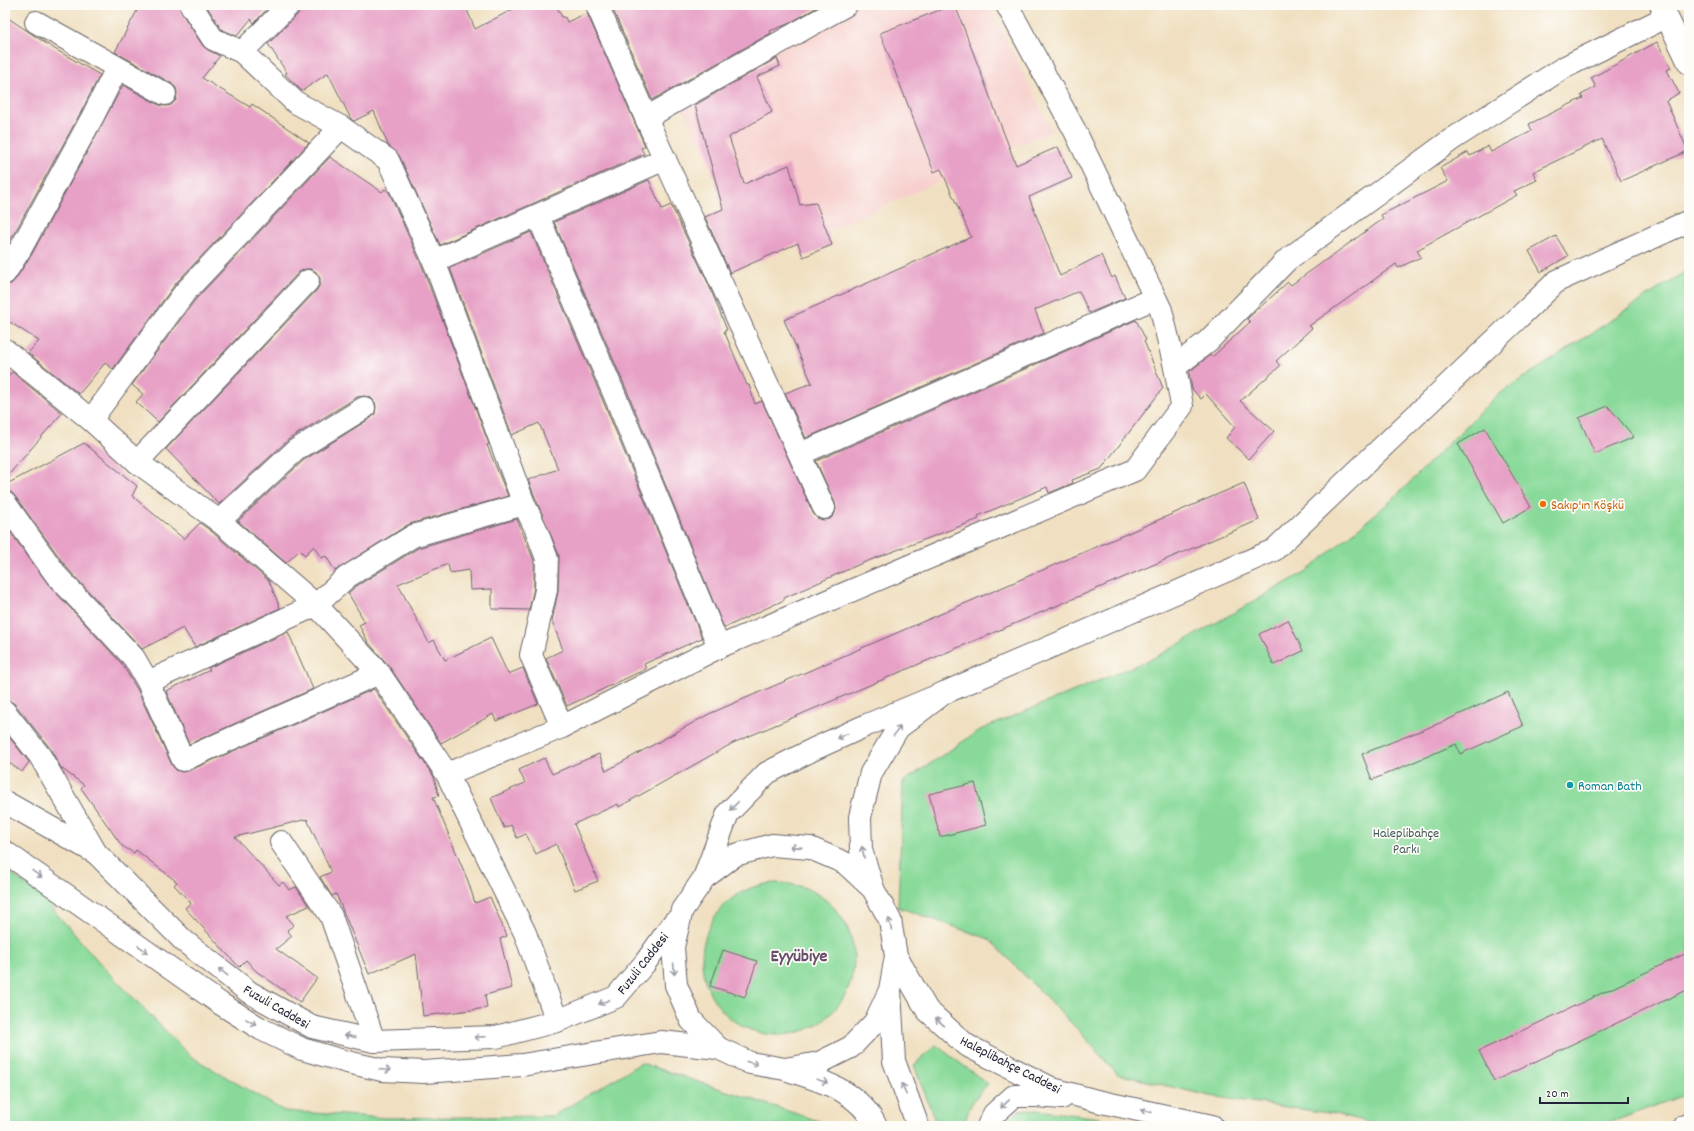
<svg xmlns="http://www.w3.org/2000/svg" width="1694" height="1131" viewBox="0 0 1694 1131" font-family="Dekko,sans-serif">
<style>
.built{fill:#f7d0cd}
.green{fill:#89da9a;stroke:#567e6a}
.building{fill:#e7a1c6}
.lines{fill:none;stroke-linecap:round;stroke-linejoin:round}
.street-casing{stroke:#6a646a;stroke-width:24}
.secondary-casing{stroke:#6a646a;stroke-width:24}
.street{stroke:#fff;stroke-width:22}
.secondary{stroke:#fff;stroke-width:22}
.oneway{stroke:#9c9ca7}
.food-dot{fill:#e8710a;stroke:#fdfcf7;stroke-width:1.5}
.culture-dot{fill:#0f9aa8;stroke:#fdfcf7;stroke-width:1.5}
.labels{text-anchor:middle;stroke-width:3.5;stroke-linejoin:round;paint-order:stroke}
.food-label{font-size:14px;fill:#c56008;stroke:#fdfcf7;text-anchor:start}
.culture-label{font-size:14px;fill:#0d838f;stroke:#fdfcf7;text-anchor:start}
.park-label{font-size:14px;fill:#415958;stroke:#fdfcf7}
.street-label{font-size:14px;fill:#22223b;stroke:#fdfcf7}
.district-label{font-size:18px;font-weight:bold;fill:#674e6c;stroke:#fdfcf7}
</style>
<rect width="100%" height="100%" fill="#fdfcf7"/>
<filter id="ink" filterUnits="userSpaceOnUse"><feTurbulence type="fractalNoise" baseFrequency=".025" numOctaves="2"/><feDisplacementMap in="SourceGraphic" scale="8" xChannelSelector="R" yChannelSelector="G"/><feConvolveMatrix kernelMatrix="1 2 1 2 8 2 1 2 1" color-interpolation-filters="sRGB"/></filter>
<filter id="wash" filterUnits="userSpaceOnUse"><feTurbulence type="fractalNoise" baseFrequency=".012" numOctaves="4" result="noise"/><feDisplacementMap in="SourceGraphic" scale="16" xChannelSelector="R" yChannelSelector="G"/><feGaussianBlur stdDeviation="0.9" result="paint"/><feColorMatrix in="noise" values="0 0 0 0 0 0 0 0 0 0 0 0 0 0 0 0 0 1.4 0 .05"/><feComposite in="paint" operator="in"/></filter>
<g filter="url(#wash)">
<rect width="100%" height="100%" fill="#f0e0c1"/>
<!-- built -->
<polygon class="built" points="847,5 989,5 1052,131 755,264 680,102"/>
<!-- green -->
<g class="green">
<polygon points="1689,269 1689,1093 1601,1126 1383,1126 1335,1114 1210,1096 1117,1074 1079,1031 989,939 898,907 903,782 980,730 1156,657 1307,571 1392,500 1496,396"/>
<polygon points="5,869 41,896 106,970 190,1056 284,1111 387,1118 553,1116 641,1063 834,1126 5,1126"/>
<circle cx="778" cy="959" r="76"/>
<path d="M936 1045 988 1084C976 1096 966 1108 965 1126H937L914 1065Z"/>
<polygon points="1027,1109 1101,1118 1099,1126 1003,1126 1018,1111"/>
</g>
<g id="blocks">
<!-- building -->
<g class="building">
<polygon points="140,5 179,5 181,12 203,46 208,50 220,56 202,78 250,107 252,104 309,143 176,283 113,369 105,363 79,394 28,353 39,341 5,319 5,285 11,284 15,280 32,254 123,85 159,105 166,106 171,105 176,100 177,93 176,88 171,83 115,52"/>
<polygon points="206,5 271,5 254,23 251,19 237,36 221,29"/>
<polygon points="301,5 465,5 475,29 521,5 556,5 562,17 565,17 567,22 587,13 645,146 641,148 644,154 440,245 399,155 388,145 374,111 354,121 351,119 328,73 302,91 285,74 287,73 268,44 298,14"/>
<polygon points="611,5 821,5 788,24 770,31 771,33 652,100"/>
<polygon points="953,5 955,5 1016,165 1058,147 1072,178 1029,197 1060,276 1101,255 1112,278 1115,276 1125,298 1089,313 1079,291 1035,310 1044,333 806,438 785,393 812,383 784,320 971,237 941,169 934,172 880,33"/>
<polygon points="5,16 53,48 100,75 82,110 5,250"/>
<polygon points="1657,42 1671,68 1667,70 1679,93 1666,101 1688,151 1621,181 1602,139 1533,172 1537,180 1514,191 1517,195 1417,250 1421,257 1398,268 1396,264 1309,326 1312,328 1276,361 1280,366 1240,401 1274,431 1249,459 1226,438 1235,427 1206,394 1201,399 1192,389 1189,372 1210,355 1212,357 1250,322 1247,319 1288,282 1291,285 1383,219 1381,215 1448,181 1440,168 1468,152 1470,156 1488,146 1491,152 1532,131 1529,124 1583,98 1581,95 1596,87 1591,78"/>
<polygon points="777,58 780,66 757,77 772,112 729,137 744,184 789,165 800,205 816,203 832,245 803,257 798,243 730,273 705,217 723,209 695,105"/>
<polygon points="330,157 382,192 385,189 389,192 422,266 489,444 487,445 508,496 409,524 335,571 326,556 321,558 314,546 305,555 300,550 286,563 238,521 304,460 371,418 375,414 376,407 375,402 370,397 364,396 357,397 289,439 219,504 166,449 317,290 320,284 320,278 316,272 311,269 305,269 299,272 158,422 136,402 143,394 132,385 195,300"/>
<polygon points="649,180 662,209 671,205 708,283 727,330 724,331 747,385 749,385 755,404 762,401 813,513 817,518 823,520 830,519 834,515 836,509 835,503 816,461 1136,320 1146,340 1144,341 1163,388 1101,469 1072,480 1073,483 1049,493 1047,487 978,516 979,519 860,564 784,598 784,600 724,628 630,398 554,222"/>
<polygon points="531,232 606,408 702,638 644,664 646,669 567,706 546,658 563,650 552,621 558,591 559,555 528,480 558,469 539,423 512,435 450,268"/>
<polygon points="1556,236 1568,256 1541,272 1529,251"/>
<polygon points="12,372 62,413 5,479 5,379"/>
<polygon points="1608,406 1634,437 1595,454 1579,418"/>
<polygon points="1485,428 1531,507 1503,523 1458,444"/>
<polygon points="84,443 137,486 132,496 184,539 200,523 211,531 269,581 280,608 195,647 183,628 142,649 67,568 15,496 11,492 5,491 5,485"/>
<polygon points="1244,483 1259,520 733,743 619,807 618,804 574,824 598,881 575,890 556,844 536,854 526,834 517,838 511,825 504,828 491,798 525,783 519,770 544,758 552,774 599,754 606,771 709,714"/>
<polygon points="517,519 534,561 534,588 529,610 492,609 492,589 470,590 469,570 450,573 448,564 398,584 429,643 434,640 445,660 491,638 508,674 523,668 538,704 496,721 493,714 441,743 389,666 368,642 359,625 365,622 348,593 355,587 418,548"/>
<polygon points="5,525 48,584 122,664 137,689 172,765 176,770 182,772 188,771 374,689 434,777 439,796 433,797 468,881 475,903 490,897 507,936 500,939 512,988 485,995 487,1008 423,1016 416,954 369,974 336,894 332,896 320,877 331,872 307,819 235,837 279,885 283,882 289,890 296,887 309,906 286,916 294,925 287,930 292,936 276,949 317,978 300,1002 256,971 246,960 239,967 185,908 191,903 174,885 177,882 136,850 134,853 122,846 81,788 84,785 61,768 50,748 15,704 10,701 5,700"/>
<polygon points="1288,620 1303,651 1274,665 1259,634"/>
<polygon points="288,632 313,689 189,744 166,691 210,670 208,668"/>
<polygon points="1508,692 1523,726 1460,754 1456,744 1372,780 1362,754 1445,721"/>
<polygon points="5,732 29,762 22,772 5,760"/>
<polygon points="975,783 986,825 940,837 929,794"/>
<polygon points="723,950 757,961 745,997 710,986"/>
<polygon points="1689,952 1689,989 1494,1081 1479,1051"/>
</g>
</g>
</g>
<g filter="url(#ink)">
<use href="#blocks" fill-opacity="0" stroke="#6a646a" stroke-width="1"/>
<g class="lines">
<defs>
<g id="street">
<polyline points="191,5 213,39 242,52 295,102 341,127 388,160 434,261 524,504 536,529 547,559 546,590 531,655 562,727"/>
<polyline points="597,5 646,118 824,508"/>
<polyline points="36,22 165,94"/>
<polyline points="242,52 289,5"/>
<polyline points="646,118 846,5"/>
<polyline points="538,216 618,403 719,647"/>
<polyline points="434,261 665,159"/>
<polyline points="5,273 21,248 93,116 117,68"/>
<polyline points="1175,367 1208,341 1287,260 1451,140 1563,68 1666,17"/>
<polyline points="91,420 185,292 341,127"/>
<polyline points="800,454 1155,298"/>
<polyline points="137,462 308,281"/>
<polyline points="5,503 57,576 134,658 148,682 183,760 379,673"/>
<polyline points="219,521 296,450 364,408"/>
<polyline points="148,682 316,605 347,577 413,536 524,504"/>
<polyline points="5,712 40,756 96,853"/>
<polyline points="281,842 331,916 374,1041"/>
</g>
<g id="secondary">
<polyline points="1661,5 1689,63"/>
<polyline points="5,350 91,420 137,462 219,521 316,605 379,673 447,774 525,933 557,1021"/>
<polyline points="944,693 1274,550 1557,281 1689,221"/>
<polyline points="447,774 562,727 719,647 1135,470 1182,406 1175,367 1161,310 1075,131 1007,5"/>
<polyline points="5,802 96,853 184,941 249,992 312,1027 374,1041 496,1037 557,1021 616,997 645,963 674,922"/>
<polyline points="5,852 221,1004 261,1029 302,1049 347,1062 382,1070 424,1072 522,1065 661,1042 718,1048"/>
<polyline points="704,878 728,813 767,773 814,749 867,725 944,693 898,728 871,773 860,817 861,850 873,888"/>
<polyline points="896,956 927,1010 966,1045 1053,1089 1097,1101 1212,1126"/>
<polyline points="890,990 875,1022 851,1047 819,1063 785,1069 750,1063 718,1048 691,1020 676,985 673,947 682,910 704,878 735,855 772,845 810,848 845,863 873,889 890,920 896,956 890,990 894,1061 918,1126"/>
<path d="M788 1070C822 1081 858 1090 876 1126"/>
<polyline points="988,1126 994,1114 1014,1096 1036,1096 1062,1098"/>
<polyline points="1685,1126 1689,1124"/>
</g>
</defs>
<!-- street casing -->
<use href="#street" class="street-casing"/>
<!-- secondary casing -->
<use href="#secondary" class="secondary-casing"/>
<!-- street -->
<use href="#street" class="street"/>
<!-- secondary -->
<use href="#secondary" class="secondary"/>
</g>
<!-- one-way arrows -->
<defs><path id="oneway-shaft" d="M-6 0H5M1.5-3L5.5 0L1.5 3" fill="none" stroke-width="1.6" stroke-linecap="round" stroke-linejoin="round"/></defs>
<g class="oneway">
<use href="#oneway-shaft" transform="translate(897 731) rotate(-54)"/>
<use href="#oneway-shaft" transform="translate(842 736) rotate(155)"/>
<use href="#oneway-shaft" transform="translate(734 806) rotate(134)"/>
<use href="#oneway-shaft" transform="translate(796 847) rotate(-176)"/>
<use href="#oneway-shaft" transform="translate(863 852) rotate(-102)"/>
<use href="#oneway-shaft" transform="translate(37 874) rotate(35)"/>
<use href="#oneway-shaft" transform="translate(890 924) rotate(-104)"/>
<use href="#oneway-shaft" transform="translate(143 949) rotate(35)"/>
<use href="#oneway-shaft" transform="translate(674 969) rotate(86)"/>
<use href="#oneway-shaft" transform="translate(223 972) rotate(-142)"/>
<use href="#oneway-shaft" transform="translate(604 1002) rotate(157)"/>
<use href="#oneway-shaft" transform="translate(251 1022) rotate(31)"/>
<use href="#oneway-shaft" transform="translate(940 1022) rotate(-139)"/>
<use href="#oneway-shaft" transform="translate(350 1036) rotate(-167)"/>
<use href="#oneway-shaft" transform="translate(480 1037) rotate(178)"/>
<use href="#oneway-shaft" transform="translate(752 1063) rotate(15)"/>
<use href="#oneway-shaft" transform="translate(385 1070) rotate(5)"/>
<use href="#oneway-shaft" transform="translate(822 1081) rotate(18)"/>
<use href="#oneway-shaft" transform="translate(904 1089) rotate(-110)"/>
<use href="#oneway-shaft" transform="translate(1005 1104) rotate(137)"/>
<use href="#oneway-shaft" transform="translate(1146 1111) rotate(-167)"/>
</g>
</g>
<!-- markers -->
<circle class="food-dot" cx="1543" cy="504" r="4"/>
<circle class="culture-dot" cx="1570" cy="785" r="4"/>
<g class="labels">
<!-- food labels -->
<g class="food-label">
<text x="1551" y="509">Sakıp'ın Köşkü</text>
</g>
<!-- culture labels -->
<g class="culture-label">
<text x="1578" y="790">Roman Bath</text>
</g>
<!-- park labels -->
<g class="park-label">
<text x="1406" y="837">Haleplibahçe<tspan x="1406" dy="16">Parkı</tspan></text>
</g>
<!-- street labels -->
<g class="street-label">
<text transform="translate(642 963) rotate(-52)" y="5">Fuzuli Caddesi</text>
<text transform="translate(277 1006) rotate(30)" y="5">Fuzuli Caddesi</text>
<text transform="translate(1011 1064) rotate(27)" y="5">Haleplibahçe Caddesi</text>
</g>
<!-- district labels -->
<g class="district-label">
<text x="799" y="961">Eyyübiye</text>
</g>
</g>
<!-- margin -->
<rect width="1694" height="1131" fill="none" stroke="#fdfcf7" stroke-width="20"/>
<!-- scale -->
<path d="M1540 1097v6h88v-6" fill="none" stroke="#22223b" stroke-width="2"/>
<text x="1546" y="1097" font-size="12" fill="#22223b" stroke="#fdfcf7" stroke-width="3" paint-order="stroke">20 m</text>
</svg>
